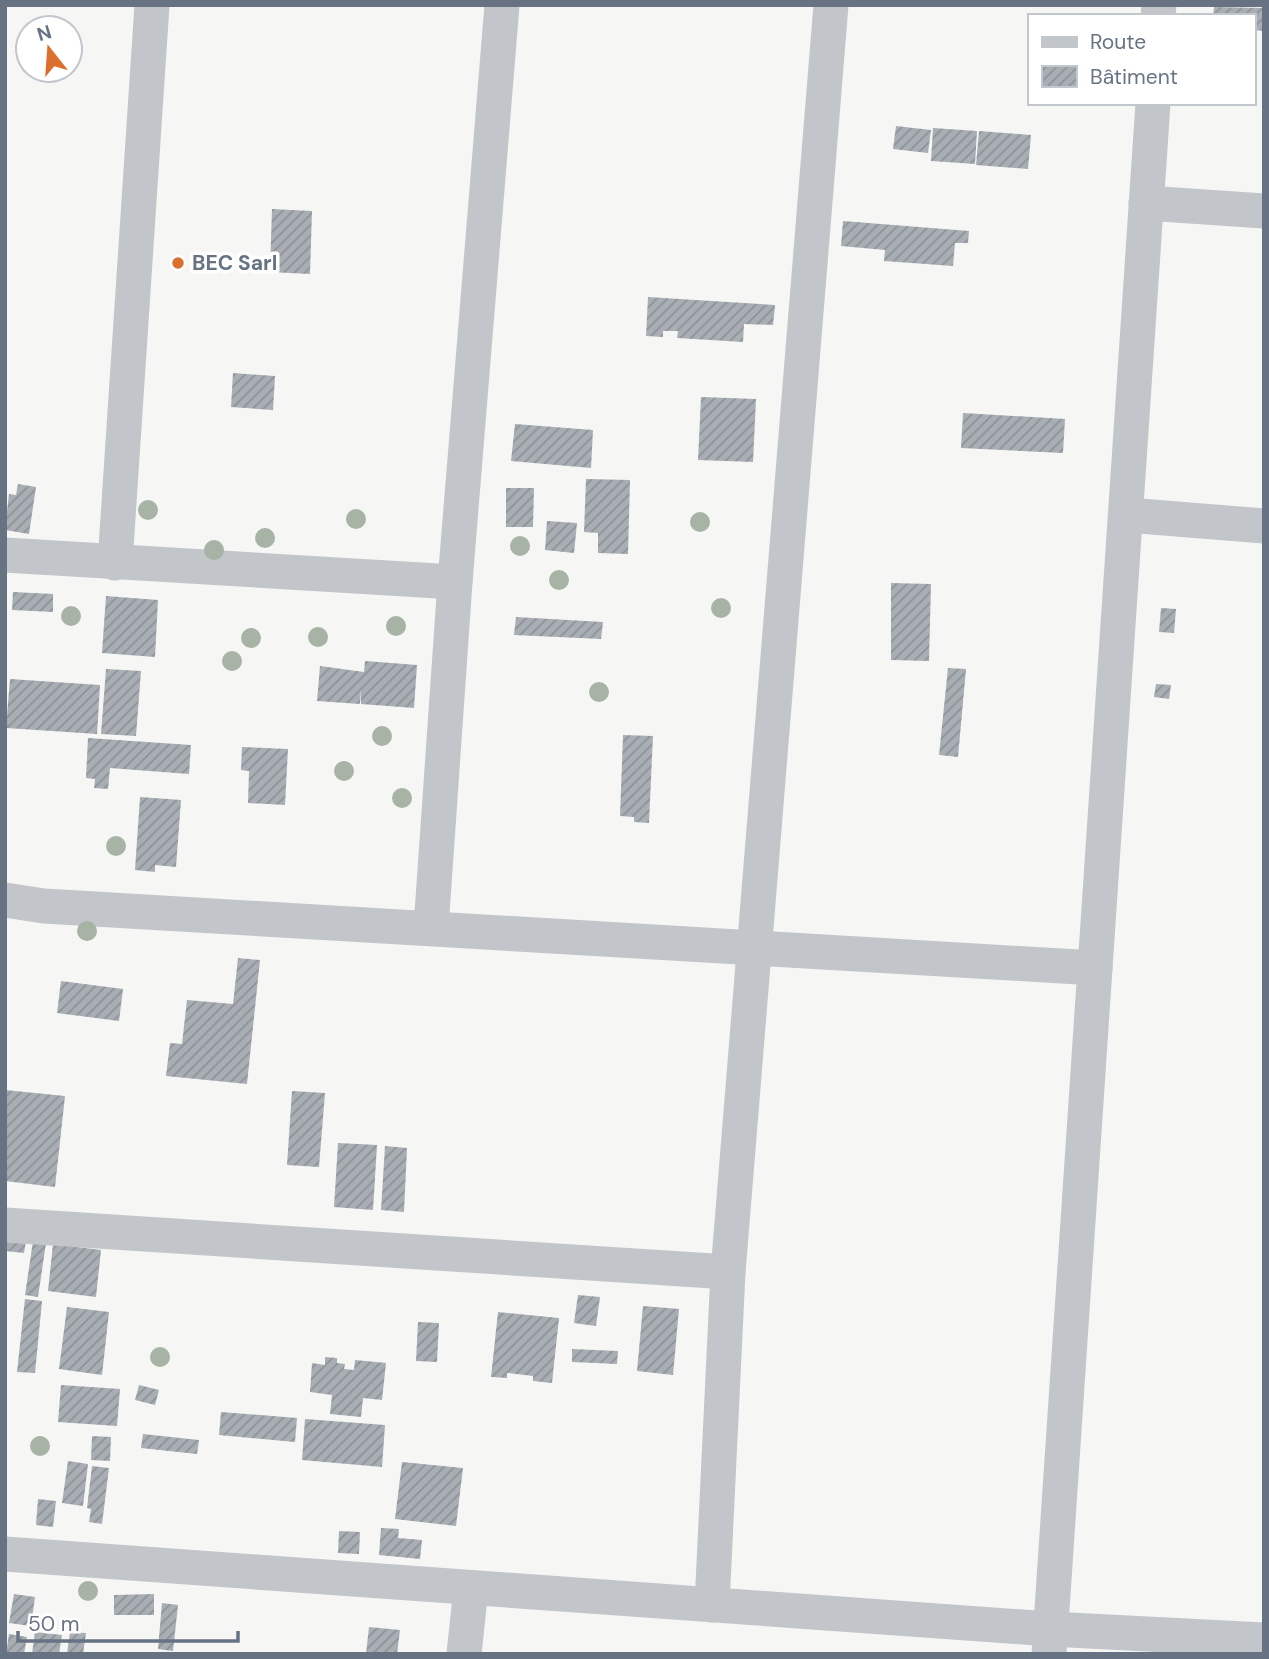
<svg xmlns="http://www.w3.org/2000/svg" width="1269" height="1659" viewBox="0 0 1269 1659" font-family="'DM Sans',sans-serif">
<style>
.building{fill:url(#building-hatch)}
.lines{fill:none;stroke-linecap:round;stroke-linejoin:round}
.minor{stroke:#c2c5c9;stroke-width:35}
.tree{fill:#a7b3a5}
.poi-dot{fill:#dc6f2e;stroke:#fff;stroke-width:2.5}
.labels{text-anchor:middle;stroke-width:7;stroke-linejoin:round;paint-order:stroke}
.poi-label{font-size:21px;font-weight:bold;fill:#677383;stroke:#fff;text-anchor:start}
</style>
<defs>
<pattern id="building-hatch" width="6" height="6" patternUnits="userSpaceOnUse" patternTransform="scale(1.75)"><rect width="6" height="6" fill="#a9aeb5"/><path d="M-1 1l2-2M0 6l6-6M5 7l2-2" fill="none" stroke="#8d9299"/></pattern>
</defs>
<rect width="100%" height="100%" fill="#f6f7f4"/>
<!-- building -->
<g class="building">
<polygon points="1214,7 1264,8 1264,31 1253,30 1253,16 1213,16"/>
<polygon points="896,126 931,130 928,153 893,149"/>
<polygon points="933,128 977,131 975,164 931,161"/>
<polygon points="979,131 1031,135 1028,169 976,165"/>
<polygon points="272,209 312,211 310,274 270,272"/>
<polygon points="843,221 969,231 968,243 955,243 953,266 884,261 885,250 841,246"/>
<polygon points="648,297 775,305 773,325 744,324 743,342 677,338 678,331 663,331 663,337 646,336"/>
<polygon points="233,373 275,376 273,410 231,407"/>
<polygon points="701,397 756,399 753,462 698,460"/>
<polygon points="963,413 1065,419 1063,453 961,448"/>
<polygon points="515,424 593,430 591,468 511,461"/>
<polygon points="586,479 630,480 628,554 598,553 598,533 584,532"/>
<polygon points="18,484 36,487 29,534 5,530 9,494 16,495"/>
<polygon points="506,488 534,488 533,527 506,527"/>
<polygon points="547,521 577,523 574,553 545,550"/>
<polygon points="891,583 931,584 929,661 891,660"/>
<polygon points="13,592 53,594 53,612 12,610"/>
<polygon points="106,596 158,600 155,657 102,653"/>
<polygon points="1161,608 1176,609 1174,633 1159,632"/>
<polygon points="516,617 603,622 601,639 514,635"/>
<polygon points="365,661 417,665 414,708 361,704 361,689 360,704 317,701 320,666 364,672"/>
<polygon points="948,668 966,669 958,757 939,755"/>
<polygon points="106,669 141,671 136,736 101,734"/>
<polygon points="10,679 100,685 97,734 6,728"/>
<polygon points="1156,684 1171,685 1169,699 1154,697"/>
<polygon points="623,735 653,736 649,823 634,822 634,817 620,816"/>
<polygon points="88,738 191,745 189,774 110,768 108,789 94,788 95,779 86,778"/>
<polygon points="242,747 288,749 285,805 248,803 249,771 241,770"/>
<polygon points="140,797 181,800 176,867 155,865 155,872 135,870"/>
<polygon points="238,958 260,960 247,1084 166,1076 170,1043 182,1044 187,1000 233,1004"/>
<polygon points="61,981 123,989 119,1021 57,1013"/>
<polygon points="5,1090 65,1096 55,1187 5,1181"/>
<polygon points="292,1091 325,1093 319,1167 287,1165"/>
<polygon points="338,1143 377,1145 373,1210 334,1207"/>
<polygon points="385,1146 407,1148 404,1212 381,1210"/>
<polygon points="5,1231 27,1235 24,1253 5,1251"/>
<polygon points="33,1241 46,1243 38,1297 25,1295"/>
<polygon points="53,1244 101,1250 96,1297 48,1291"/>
<polygon points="578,1295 600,1297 596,1326 574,1323"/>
<polygon points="25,1299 42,1301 35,1373 17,1372"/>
<polygon points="643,1306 679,1309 673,1375 637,1371"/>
<polygon points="67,1307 109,1312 102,1375 59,1369"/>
<polygon points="498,1312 559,1318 552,1383 533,1381 533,1376 507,1373 507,1378 491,1377"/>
<polygon points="418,1322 439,1323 437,1362 416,1361"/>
<polygon points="572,1349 618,1351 617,1364 572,1362"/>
<polygon points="325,1357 337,1358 337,1363 345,1364 344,1369 354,1370 355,1360 386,1363 382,1400 363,1398 361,1417 330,1414 332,1395 310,1392 312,1363 325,1365"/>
<polygon points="61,1385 120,1389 117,1426 58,1422"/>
<polygon points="139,1385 159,1390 155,1405 135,1400"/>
<polygon points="221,1412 297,1418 295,1442 219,1435"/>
<polygon points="305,1419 385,1425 382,1467 302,1460"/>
<polygon points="143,1434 199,1440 197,1454 141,1448"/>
<polygon points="92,1436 111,1437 110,1461 91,1460"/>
<polygon points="68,1461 88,1464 83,1506 62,1503"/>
<polygon points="402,1462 463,1468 456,1526 395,1519"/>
<polygon points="92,1466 109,1468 102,1524 89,1522 91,1509 87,1508"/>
<polygon points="38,1499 56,1501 53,1527 36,1525"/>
<polygon points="381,1528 399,1529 398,1538 422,1540 420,1559 379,1555"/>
<polygon points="339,1531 360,1532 359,1554 338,1553"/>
<polygon points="14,1594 35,1597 31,1626 9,1623"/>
<polygon points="154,1594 154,1615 114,1615 114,1595"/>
<polygon points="162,1603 178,1605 173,1651 158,1649"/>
<polygon points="369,1627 400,1630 397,1654 366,1654"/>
<polygon points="35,1632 62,1635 59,1654 32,1654"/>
<polygon points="70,1632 86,1633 83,1654 67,1654"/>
<polygon points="9,1634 27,1637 24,1654 6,1654"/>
</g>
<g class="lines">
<!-- minor -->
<g class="minor">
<polyline points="1158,16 1159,5"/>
<polyline points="1146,203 1264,211"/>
<polyline points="1127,515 1264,526"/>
<polyline points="5,555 455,582"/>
<polyline points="115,563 152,5"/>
<polyline points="5,900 44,906 1095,968"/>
<polyline points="431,928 455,582 502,5"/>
<polyline points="5,1225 728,1272"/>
<polyline points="5,1554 1050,1629 1264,1640"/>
<polyline points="712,1605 728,1272 831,5"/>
<polyline points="464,1654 471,1588"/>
<polyline points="1049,1654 1153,103"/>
</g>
</g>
<!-- trees -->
<g class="tree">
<circle cx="148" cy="510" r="10"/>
<circle cx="356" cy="519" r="10"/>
<circle cx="700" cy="522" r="10"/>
<circle cx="265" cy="538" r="10"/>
<circle cx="520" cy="546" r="10"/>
<circle cx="214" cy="550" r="10"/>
<circle cx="559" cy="580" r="10"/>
<circle cx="721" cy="608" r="10"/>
<circle cx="71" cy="616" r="10"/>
<circle cx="396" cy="626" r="10"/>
<circle cx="318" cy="637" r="10"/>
<circle cx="251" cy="638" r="10"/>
<circle cx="232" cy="661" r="10"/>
<circle cx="599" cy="692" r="10"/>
<circle cx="382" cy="736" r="10"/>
<circle cx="344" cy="771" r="10"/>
<circle cx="402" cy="798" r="10"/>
<circle cx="116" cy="846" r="10"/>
<circle cx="87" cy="931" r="10"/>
<circle cx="160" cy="1357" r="10"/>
<circle cx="40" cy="1446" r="10"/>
<circle cx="88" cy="1591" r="10"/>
</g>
<!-- markers -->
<circle class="poi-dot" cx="178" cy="263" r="7"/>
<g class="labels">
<!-- poi labels -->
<g class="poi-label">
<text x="192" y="270">BEC Sarl</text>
</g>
</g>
<!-- border -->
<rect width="1269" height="1659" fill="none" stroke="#677383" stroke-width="14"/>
<!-- legend -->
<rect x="1028" y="14" width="228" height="91" fill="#ffffff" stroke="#c2c7cd" stroke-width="2"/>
<rect x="1042" y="37" width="35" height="10" fill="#c2c5c9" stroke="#c2c7cd" stroke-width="2"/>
<text x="1090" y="49" font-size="21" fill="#677383">Route</text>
<rect x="1042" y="66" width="35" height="21" fill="url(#building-hatch)" stroke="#c2c7cd" stroke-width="2"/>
<text x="1090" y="84" font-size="21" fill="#677383">Bâtiment</text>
<!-- north arrow -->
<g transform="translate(49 49) rotate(343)"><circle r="33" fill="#ffffff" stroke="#c2c7cd" stroke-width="2"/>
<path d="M0-5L12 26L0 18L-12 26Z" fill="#dc6f2e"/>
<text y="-10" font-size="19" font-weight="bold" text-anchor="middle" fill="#677383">N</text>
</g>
<!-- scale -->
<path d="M18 1631v10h220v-10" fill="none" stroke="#677383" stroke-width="3.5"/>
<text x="28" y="1631" font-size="21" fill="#677383" stroke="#ffffff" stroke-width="5" paint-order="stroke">50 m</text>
</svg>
